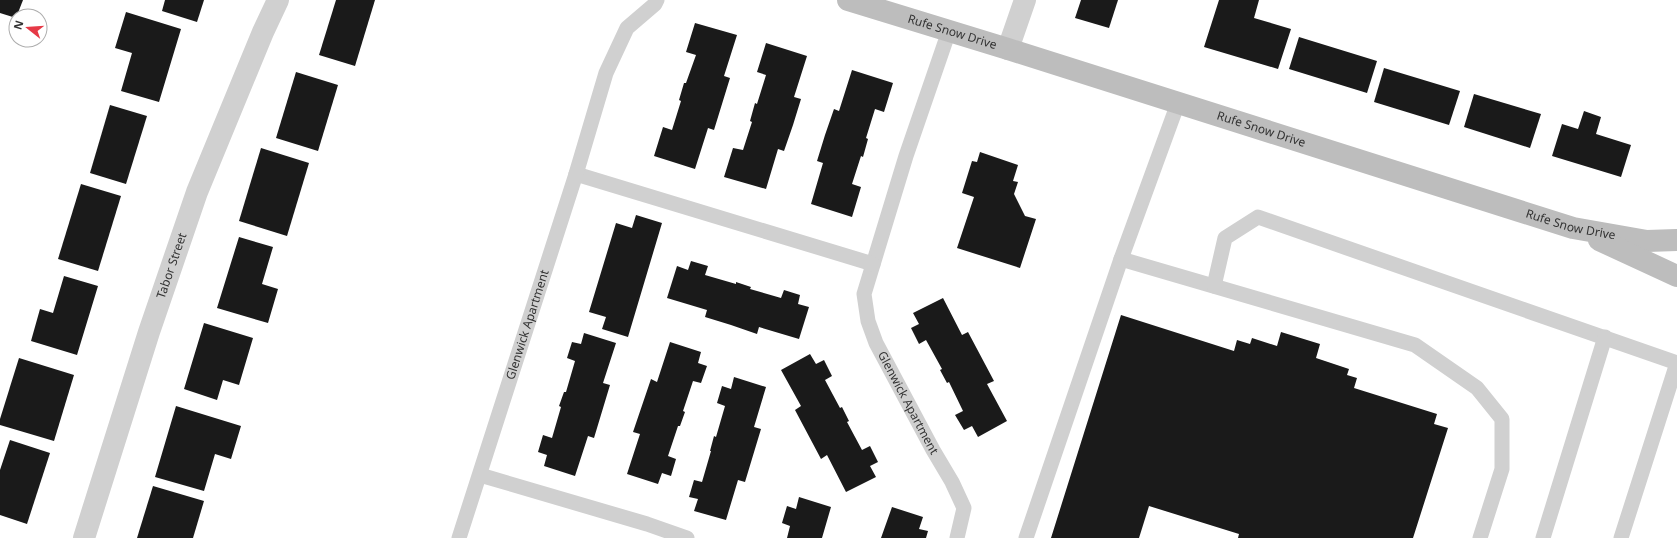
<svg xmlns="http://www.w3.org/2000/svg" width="1677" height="538" viewBox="0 0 1677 538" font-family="'Noto Sans',sans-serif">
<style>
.building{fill:#1a1a1a}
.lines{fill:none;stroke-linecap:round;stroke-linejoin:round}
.lane{stroke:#d0d0d0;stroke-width:15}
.street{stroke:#d0d0d0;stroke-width:22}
.secondary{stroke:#bdbdbd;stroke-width:22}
.labels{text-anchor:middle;stroke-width:4;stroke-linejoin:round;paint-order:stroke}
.street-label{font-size:12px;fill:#333;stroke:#fff}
</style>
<rect width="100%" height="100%" fill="#fff"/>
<!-- building -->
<g class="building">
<polygon points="0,0 23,0 16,18 0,13"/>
<polygon points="165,0 204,0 197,22 162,11"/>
<polygon points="336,0 375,0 355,66 319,55"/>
<polygon points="1081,0 1118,0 1109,28 1075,18"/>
<polygon points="1219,0 1259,0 1254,18 1291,29 1278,69 1204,47"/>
<polygon points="126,12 181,29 159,102 121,91 132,53 115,48"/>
<polygon points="695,23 737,35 724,76 730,78 714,130 708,128 695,169 654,156 663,127 672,130 681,101 679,100 684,83 686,83 696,55 686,52"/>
<polygon points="1299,37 1377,61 1367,93 1289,69"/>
<polygon points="766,43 807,56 794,97 801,99 793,125 784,151 778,149 766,189 724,177 733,148 743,150 752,122 750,121 755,103 757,104 766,75 757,72"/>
<polygon points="1384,68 1460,91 1449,125 1374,102"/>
<polygon points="852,70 893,83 884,112 875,109 866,138 868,139 863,157 861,156 852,184 861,187 852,217 811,204 823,163 817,161 825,135 834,109 839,111"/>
<polygon points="296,72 338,85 318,151 276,138"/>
<polygon points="1474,94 1541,114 1530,148 1464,127"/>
<polygon points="110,105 147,116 126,184 90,173"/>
<polygon points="1584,111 1601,117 1596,134 1631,145 1621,177 1552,156 1562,124 1578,129"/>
<polygon points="261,148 309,163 287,236 239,221"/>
<polygon points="980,152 1018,165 1013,181 1018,182 1014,194 1025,216 1036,219 1020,268 957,248 974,197 962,193 972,161 977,162"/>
<polygon points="81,184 121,196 98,271 58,259"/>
<polygon points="636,215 662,223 628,337 602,329 606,317 589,312 616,223 632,228"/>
<polygon points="239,237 273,247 262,284 278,289 268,323 217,308"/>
<polygon points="691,261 708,266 705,275 736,284 736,282 751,287 750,289 781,298 784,290 800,295 798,304 809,307 799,339 759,327 757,334 731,325 705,317 707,310 667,298 677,266 688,270"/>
<polygon points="64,276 98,286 77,355 31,341 40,309 53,313"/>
<polygon points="943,298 962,335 968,332 994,381 987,384 1007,421 978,437 972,426 964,430 955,415 963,411 949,382 947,383 940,370 942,369 926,340 919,344 911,328 919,324 913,313"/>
<polygon points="1121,315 1234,351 1237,340 1250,344 1252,338 1277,346 1281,332 1320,344 1316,358 1349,369 1347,375 1357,378 1354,388 1437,414 1434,424 1448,428 1413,538 1238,538 1239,534 1149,506 1139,538 1051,538"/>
<polygon points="204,323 253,338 239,385 223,380 217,400 184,389"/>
<polygon points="584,333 616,343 603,383 610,385 594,438 588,436 575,476 544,466 547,455 538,452 543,435 552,438 561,407 559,406 564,392 566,392 575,361 567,358 572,342 581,344"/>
<polygon points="670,342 701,352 698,363 707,366 701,383 693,381 683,411 685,412 680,426 678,426 668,456 676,459 671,476 662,473 658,484 627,474 640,434 633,432 651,379 657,382"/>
<polygon points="810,354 816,364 824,360 832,376 825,380 840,408 842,407 849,421 847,422 862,450 870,446 878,462 870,466 876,477 846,492 827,455 821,459 795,410 801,406 781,370"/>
<polygon points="19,358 74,375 54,441 0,425 0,419"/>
<polygon points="734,377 766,387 754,427 761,429 745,482 738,480 726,520 694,511 698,499 689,497 694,480 702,482 711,451 710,451 714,436 716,437 725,406 717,403 722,386 731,389"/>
<polygon points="176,406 241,426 231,459 215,454 204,491 155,477"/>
<polygon points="10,440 50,453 27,524 0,515 0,470"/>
<polygon points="153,486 204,501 193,538 137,538"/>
<polygon points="799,497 831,507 822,538 787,538 790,526 782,523 787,506 796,509"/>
<polygon points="892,507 923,517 919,529 928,531 926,538 881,538"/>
</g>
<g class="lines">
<!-- lane -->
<g class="lane">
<path id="s1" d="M949 31 906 156 864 294 868 321 876 343 933 450 952 482 964 508 957 538"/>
<polyline points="576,174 873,264"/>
<polyline points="1121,259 1415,345 1477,388 1502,419 1502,469 1480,538"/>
<polyline points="1214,286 1225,238 1258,217 1677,363"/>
<polyline points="480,475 647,524 687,538"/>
<path id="s2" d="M459 538 576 174 606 73 627 28 655 4 657 0"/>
<polyline points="1026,538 1121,259 1178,103"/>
<polyline points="1543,538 1605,337"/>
<polyline points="1621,538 1677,363"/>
</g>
<!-- street -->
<g class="street">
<polyline points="1008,49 1025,0"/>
<path id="s3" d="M84 538 149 332 197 192 263 32 278 0"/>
</g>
<!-- secondary -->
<g class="secondary">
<path id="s4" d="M848 0 1008 49 1573 228 1647 241 1677 240"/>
<polyline points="1599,240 1677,276"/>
</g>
</g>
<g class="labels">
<!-- street labels -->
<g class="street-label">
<text dy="4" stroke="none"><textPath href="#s4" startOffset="109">Rufe Snow Drive</textPath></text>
<text dy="4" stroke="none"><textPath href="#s4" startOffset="433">Rufe Snow Drive</textPath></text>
<text dy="4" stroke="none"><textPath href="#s4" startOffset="757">Rufe Snow Drive</textPath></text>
<text dy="4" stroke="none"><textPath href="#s3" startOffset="286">Tabor Street</textPath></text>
<text dy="4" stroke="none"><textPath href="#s2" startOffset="224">Glenwick Apartment</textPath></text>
<text dy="4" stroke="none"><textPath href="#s1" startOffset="395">Glenwick Apartment</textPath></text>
</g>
</g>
<!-- north arrow -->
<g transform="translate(28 28) rotate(287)"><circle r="19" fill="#ffffff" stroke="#adadad"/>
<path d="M0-3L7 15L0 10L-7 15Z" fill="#e63946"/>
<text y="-6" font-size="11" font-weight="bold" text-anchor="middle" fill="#333333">N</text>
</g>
</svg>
